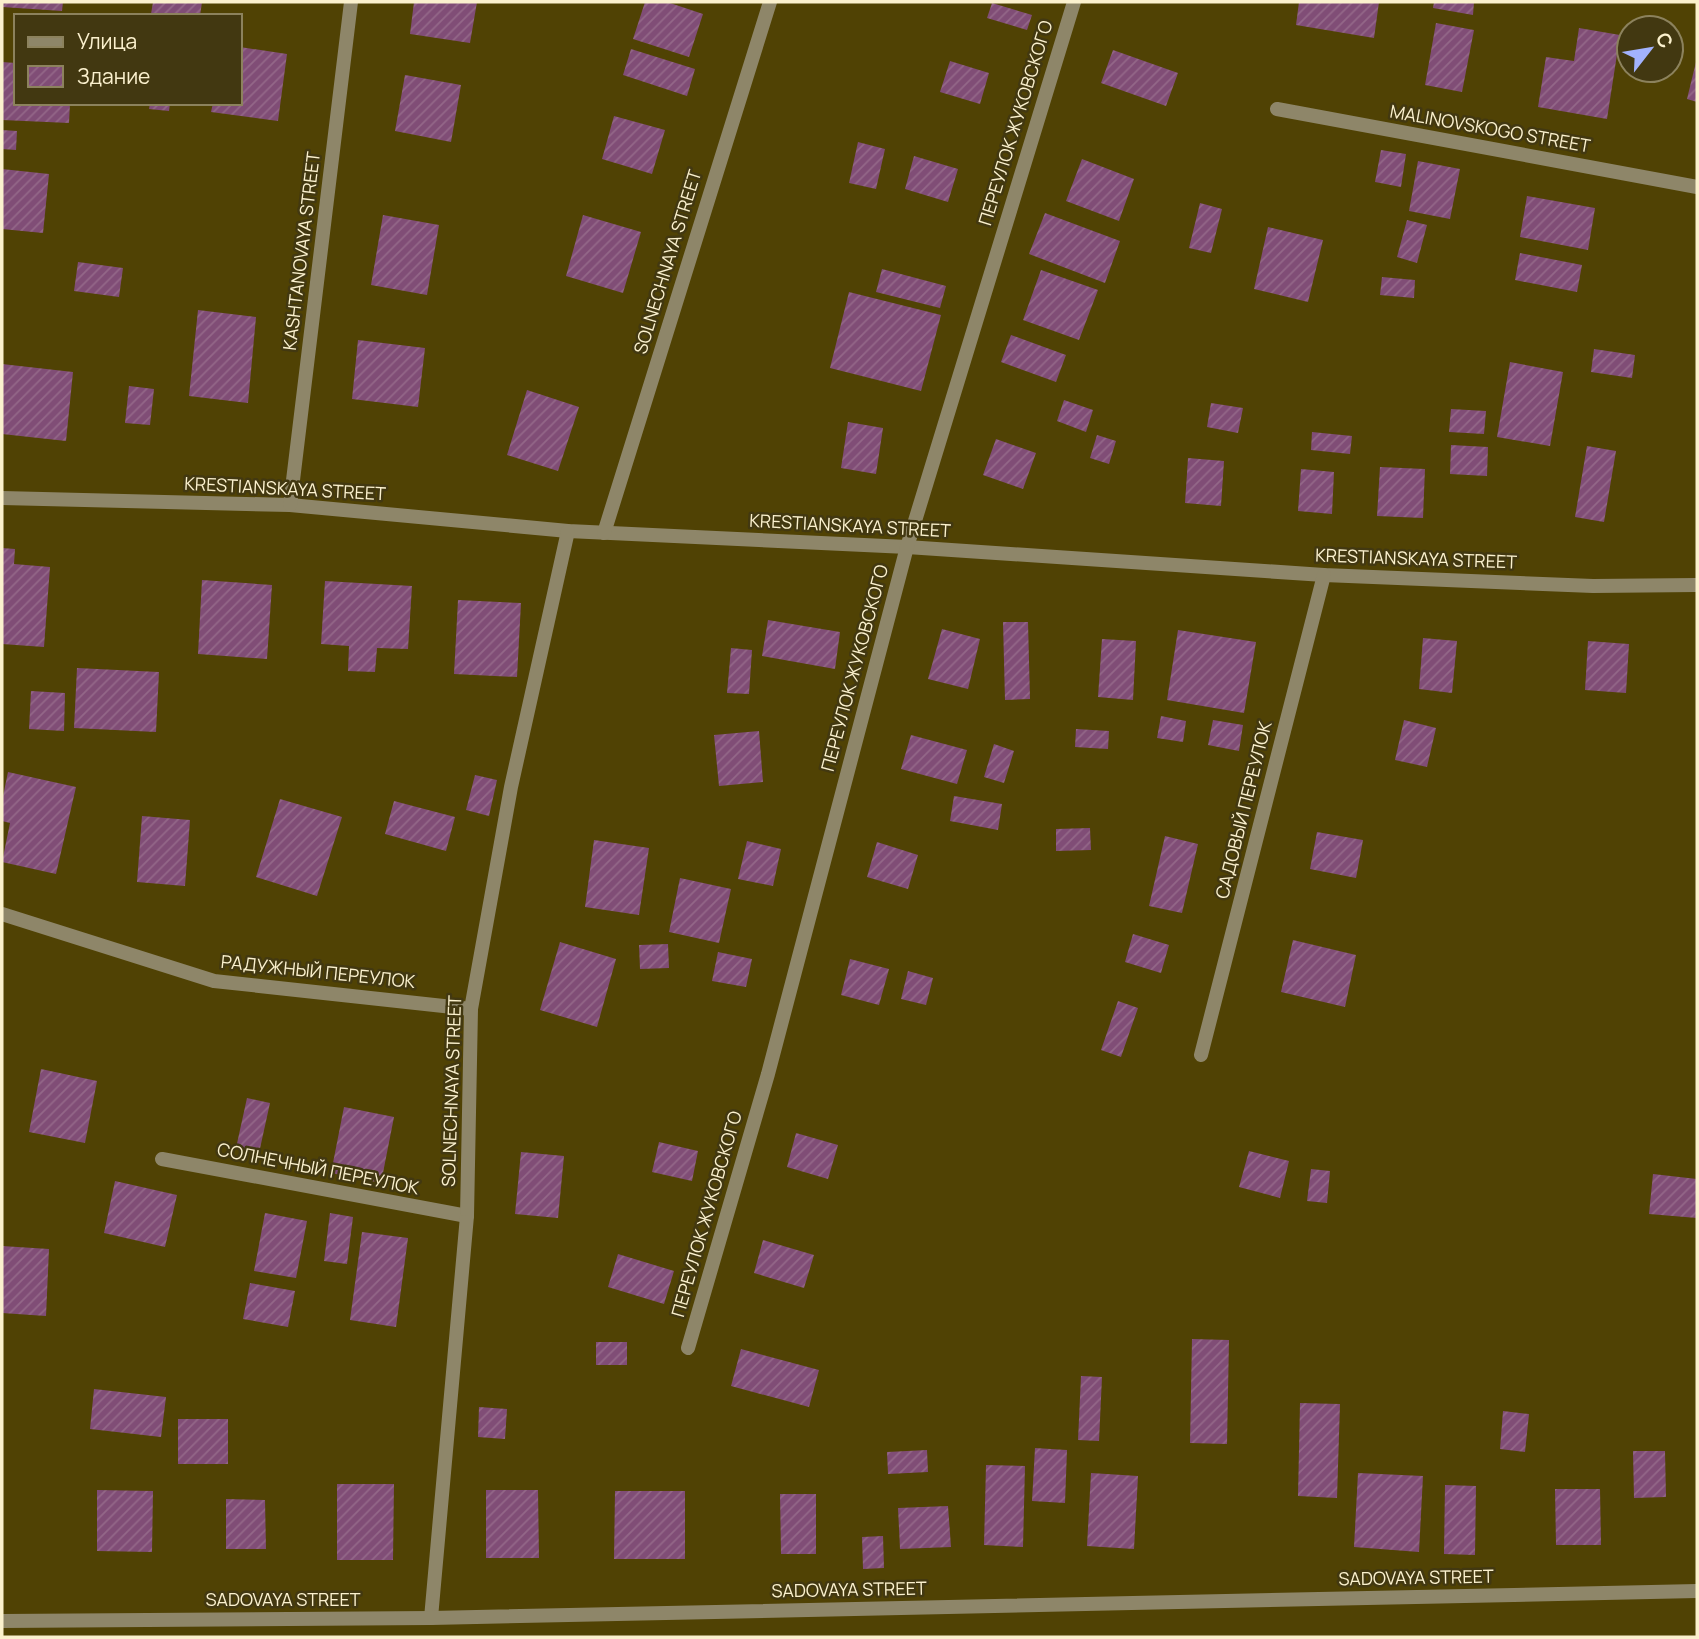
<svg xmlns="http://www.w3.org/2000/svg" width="1699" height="1639" viewBox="0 0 1699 1639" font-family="Manrope,sans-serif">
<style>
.building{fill:url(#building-hatch)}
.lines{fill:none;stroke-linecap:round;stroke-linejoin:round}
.street{stroke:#8e8669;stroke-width:14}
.labels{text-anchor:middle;stroke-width:5;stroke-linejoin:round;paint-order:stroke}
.street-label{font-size:18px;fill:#fbf1ce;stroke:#423811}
</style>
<defs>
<pattern id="building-hatch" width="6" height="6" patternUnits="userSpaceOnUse" patternTransform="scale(1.75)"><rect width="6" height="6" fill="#804d76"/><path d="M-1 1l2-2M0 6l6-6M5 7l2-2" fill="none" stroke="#936788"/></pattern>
</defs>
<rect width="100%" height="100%" fill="#504204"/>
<!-- building -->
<g class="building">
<polygon points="2,2 63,2 62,11 2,7"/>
<polygon points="153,2 202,2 200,16 162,16 151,14"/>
<polygon points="414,2 477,2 470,43 410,34"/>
<polygon points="645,2 667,2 703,14 689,57 633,39"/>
<polygon points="1299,2 1379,2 1374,38 1296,25"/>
<polygon points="1434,2 1474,2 1473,15 1433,8"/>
<polygon points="992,3 1032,15 1027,30 987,18"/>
<polygon points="1436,23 1474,30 1462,92 1425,85"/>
<polygon points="1579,28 1620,35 1607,119 1538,107 1546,57 1574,61"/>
<polygon points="240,47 287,54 278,121 211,112 213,103 240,103"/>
<polygon points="631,49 695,69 687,96 623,75"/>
<polygon points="1113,50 1178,73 1166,106 1101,83"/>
<polygon points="950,61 989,73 980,104 940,92"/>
<polygon points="2,62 16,63 16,103 70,103 69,123 2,120"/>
<polygon points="1696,62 1697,62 1697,102 1687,99"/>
<polygon points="405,75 461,85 451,142 395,131"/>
<polygon points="150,103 170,103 169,111 149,109"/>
<polygon points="614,116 665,130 652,174 602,159"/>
<polygon points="2,130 17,131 16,150 2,149"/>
<polygon points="858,142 885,149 876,189 849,183"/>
<polygon points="1381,150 1406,154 1401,187 1375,182"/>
<polygon points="914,156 958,169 948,202 905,189"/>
<polygon points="1082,159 1134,179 1119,221 1066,201"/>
<polygon points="1418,161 1460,169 1450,219 1409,211"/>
<polygon points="2,169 49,174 43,233 2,229"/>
<polygon points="1527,196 1595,208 1588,250 1520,237"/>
<polygon points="1200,203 1222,209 1211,253 1189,248"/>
<polygon points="1045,213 1120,241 1105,283 1029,254"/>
<polygon points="383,215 439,225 427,295 371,285"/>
<polygon points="583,215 641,232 623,293 566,276"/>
<polygon points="1407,220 1427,225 1417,263 1397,257"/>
<polygon points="1268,227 1323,240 1308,302 1254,289"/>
<polygon points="1520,253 1582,265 1577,292 1515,280"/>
<polygon points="78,262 123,268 119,297 74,291"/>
<polygon points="882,269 946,286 940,308 876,292"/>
<polygon points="1041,270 1098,290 1079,340 1023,320"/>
<polygon points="1382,277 1415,280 1414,298 1380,295"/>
<polygon points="849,292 941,315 921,391 830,368"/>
<polygon points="198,310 256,317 248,403 189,396"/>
<polygon points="1011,335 1066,355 1056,382 1001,362"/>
<polygon points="358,340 425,348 418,407 352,399"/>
<polygon points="1594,349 1635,355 1632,378 1591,372"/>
<polygon points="1510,362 1563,372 1550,446 1497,437"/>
<polygon points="2,364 73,372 66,441 2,434"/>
<polygon points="129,386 154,389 150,425 125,423"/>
<polygon points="527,390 579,407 558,471 507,455"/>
<polygon points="1064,400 1093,410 1086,432 1057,421"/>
<polygon points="1211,403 1243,408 1238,433 1207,427"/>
<polygon points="1451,409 1486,411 1484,434 1449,432"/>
<polygon points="848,422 883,428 876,474 841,468"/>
<polygon points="1312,432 1352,436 1350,454 1311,450"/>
<polygon points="1097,435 1116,441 1109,464 1090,458"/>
<polygon points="996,439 1036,453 1023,489 983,475"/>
<polygon points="1451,445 1488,447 1487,476 1450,474"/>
<polygon points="1587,446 1616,451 1604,522 1575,517"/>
<polygon points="1188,458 1224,461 1221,506 1185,503"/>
<polygon points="1380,467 1425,469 1423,518 1377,516"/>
<polygon points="1301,469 1334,472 1332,514 1298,511"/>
<polygon points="2,548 15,549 14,564 50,567 44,647 2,644"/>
<polygon points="202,580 272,585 267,659 198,654"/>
<polygon points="325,581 412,586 408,649 377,648 375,672 348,671 349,646 321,644"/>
<polygon points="458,600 521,603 517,677 454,674"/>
<polygon points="768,620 840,632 835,669 762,656"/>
<polygon points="1003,622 1028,622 1030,699 1005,700"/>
<polygon points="942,629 980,639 968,689 928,679"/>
<polygon points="1178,630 1256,642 1244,713 1167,700"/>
<polygon points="1423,638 1457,641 1452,693 1419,689"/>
<polygon points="1102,639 1136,641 1133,700 1098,697"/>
<polygon points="1588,641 1629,644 1626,693 1585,690"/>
<polygon points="731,648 752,650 749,694 727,693"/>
<polygon points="77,668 159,672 156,732 74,728"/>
<polygon points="31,691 65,693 64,731 29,729"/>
<polygon points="1161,716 1186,721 1183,742 1157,738"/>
<polygon points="1213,720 1243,725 1239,751 1208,745"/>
<polygon points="1404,720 1436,728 1427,767 1395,760"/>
<polygon points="1076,729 1109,731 1108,749 1075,747"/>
<polygon points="759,731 763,782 719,786 714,735"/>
<polygon points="911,735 967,750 957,784 901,769"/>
<polygon points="994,744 1014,751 1004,783 984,777"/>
<polygon points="8,772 76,787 56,874 2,862 10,823 2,821 2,801"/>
<polygon points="475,775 497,780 489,816 466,810"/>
<polygon points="954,796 1002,804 998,830 950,821"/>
<polygon points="280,799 342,817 317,896 256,877"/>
<polygon points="394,801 455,817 446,851 385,834"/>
<polygon points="142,816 190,820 185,886 137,882"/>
<polygon points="1090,828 1091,850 1056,851 1056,829"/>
<polygon points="1317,832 1363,840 1356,878 1310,869"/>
<polygon points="1165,836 1198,844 1182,913 1149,906"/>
<polygon points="594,840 649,848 639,915 585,907"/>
<polygon points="747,841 781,849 773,886 738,879"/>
<polygon points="877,842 918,855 908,889 867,877"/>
<polygon points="680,878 731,889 719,943 669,932"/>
<polygon points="1133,934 1169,945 1161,973 1125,962"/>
<polygon points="1293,940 1356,955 1345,1007 1281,992"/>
<polygon points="560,942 616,959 597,1027 540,1010"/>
<polygon points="668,944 669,968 640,969 639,945"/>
<polygon points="718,952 752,959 746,987 712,981"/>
<polygon points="850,959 889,969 879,1005 841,995"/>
<polygon points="908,971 933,978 926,1005 901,999"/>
<polygon points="1118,1001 1138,1008 1121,1057 1101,1050"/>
<polygon points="41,1069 97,1081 85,1143 29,1132"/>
<polygon points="247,1098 270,1103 259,1153 236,1148"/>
<polygon points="344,1107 394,1117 381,1183 331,1173"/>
<polygon points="796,1133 838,1145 828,1179 787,1167"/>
<polygon points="659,1142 698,1151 692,1181 652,1172"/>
<polygon points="1249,1151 1289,1161 1280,1198 1239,1187"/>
<polygon points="521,1152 564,1156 558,1218 515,1214"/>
<polygon points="1311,1169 1330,1171 1327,1203 1307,1201"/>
<polygon points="1653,1174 1697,1179 1697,1218 1649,1214"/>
<polygon points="115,1181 177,1195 165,1247 104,1233"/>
<polygon points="265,1213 307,1221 296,1278 254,1271"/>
<polygon points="330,1213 353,1217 347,1264 324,1261"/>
<polygon points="362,1232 408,1238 396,1327 350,1320"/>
<polygon points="763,1240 814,1255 804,1288 754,1273"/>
<polygon points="2,1246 49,1249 46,1316 2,1313"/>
<polygon points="618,1254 674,1271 664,1304 608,1287"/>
<polygon points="250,1283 295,1291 288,1327 243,1319"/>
<polygon points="1192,1339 1229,1340 1227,1444 1190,1443"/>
<rect x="596" y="1342" width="31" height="23"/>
<polygon points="741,1349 819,1370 809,1407 731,1386"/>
<polygon points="1081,1376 1102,1377 1099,1441 1078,1440"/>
<polygon points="94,1389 166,1397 161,1437 90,1429"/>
<polygon points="1300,1403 1340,1404 1337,1498 1298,1496"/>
<polygon points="479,1407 507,1409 505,1439 478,1437"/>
<polygon points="1503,1411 1529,1414 1525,1452 1500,1449"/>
<rect x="178" y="1419" width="50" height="45"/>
<polygon points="1035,1448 1067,1450 1065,1503 1032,1501"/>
<polygon points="927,1450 928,1472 888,1474 887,1452"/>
<polygon points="1633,1451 1665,1451 1666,1497 1634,1498"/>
<polygon points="986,1465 1025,1466 1023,1547 984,1545"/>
<polygon points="1091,1473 1138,1476 1134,1549 1087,1546"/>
<polygon points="1358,1473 1423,1476 1419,1552 1354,1547"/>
<polygon points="337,1484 394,1484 393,1560 337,1560"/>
<polygon points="1445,1485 1476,1486 1475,1555 1444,1554"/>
<polygon points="1555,1489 1600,1489 1601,1545 1556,1545"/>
<polygon points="97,1490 153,1491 152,1552 97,1551"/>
<polygon points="486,1490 538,1490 539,1558 486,1558"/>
<polygon points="615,1491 685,1491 685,1559 614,1559"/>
<polygon points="780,1494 816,1494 816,1554 781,1554"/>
<polygon points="226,1499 265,1500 266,1549 226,1549"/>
<polygon points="948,1506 951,1547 900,1549 898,1508"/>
<polygon points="883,1536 884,1568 863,1569 862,1537"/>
</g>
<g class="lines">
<!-- street -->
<g class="street">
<polyline points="1277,109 1697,187"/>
<polyline points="2,498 290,505 568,531 907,547 1324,575 1593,586 1697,585"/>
<polyline points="290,505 351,2"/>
<polyline points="604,533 770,2"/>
<polyline points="2,914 214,981 471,1009"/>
<polyline points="1201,1055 1324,575"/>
<polyline points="162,1159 467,1216"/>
<polyline points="688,1348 768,1074 907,547 1074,2"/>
<polyline points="431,1618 467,1216 471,1009 511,787 568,531"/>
<polyline points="2,1621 431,1618 1697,1591"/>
</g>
</g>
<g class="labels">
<!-- street labels -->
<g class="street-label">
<text transform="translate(1016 123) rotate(-73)" y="6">ПЕРЕУЛОК ЖУКОВСКОГО</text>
<text transform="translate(1490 129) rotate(10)" y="6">MALINOVSKOGO STREET</text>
<text transform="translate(302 251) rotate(-83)" y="6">KASHTANOVAYA STREET</text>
<text transform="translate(668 262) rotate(-73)" y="6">SOLNECHNAYA STREET</text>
<text transform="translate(285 489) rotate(3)" y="6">KRESTIANSKAYA STREET</text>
<text transform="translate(850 526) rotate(3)" y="6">KRESTIANSKAYA STREET</text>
<text transform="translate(1416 559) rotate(2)" y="6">KRESTIANSKAYA STREET</text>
<text transform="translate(855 668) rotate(-75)" y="6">ПЕРЕУЛОК ЖУКОВСКОГО</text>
<text transform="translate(1244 810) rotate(-76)" y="6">САДОВЫЙ ПЕРЕУЛОК</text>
<text transform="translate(318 972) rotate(6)" y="6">РАДУЖНЫЙ ПЕРЕУЛОК</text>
<text transform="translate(452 1091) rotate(-88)" y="6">SOLNECHNAYA STREET</text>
<text transform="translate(318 1169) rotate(11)" y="6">СОЛНЕЧНЫЙ ПЕРЕУЛОК</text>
<text transform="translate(707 1214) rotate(-74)" y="6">ПЕРЕУЛОК ЖУКОВСКОГО</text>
<text transform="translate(1416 1578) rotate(-1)" y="6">SADOVAYA STREET</text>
<text transform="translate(849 1590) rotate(-1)" y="6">SADOVAYA STREET</text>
<text x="283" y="1606">SADOVAYA STREET</text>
</g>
</g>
<!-- border -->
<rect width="1699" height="1639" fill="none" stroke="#fbf1ce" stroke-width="7"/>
<!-- legend -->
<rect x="14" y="14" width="228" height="91" fill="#423811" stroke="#8c825d" stroke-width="2"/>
<rect x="28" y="37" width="35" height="10" fill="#8e8669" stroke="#8c825d" stroke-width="2"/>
<text x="77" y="49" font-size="21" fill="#fbf1ce">Улица</text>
<rect x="28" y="66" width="35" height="21" fill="url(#building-hatch)" stroke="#8c825d" stroke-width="2"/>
<text x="77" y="84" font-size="21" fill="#fbf1ce">Здание</text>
<!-- north arrow -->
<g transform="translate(1650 49) rotate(59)"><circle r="33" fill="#423811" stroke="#8c825d" stroke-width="2"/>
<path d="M0-5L12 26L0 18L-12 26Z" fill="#a2b2fd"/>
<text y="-10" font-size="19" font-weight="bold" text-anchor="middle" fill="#fbf1ce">С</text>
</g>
</svg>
